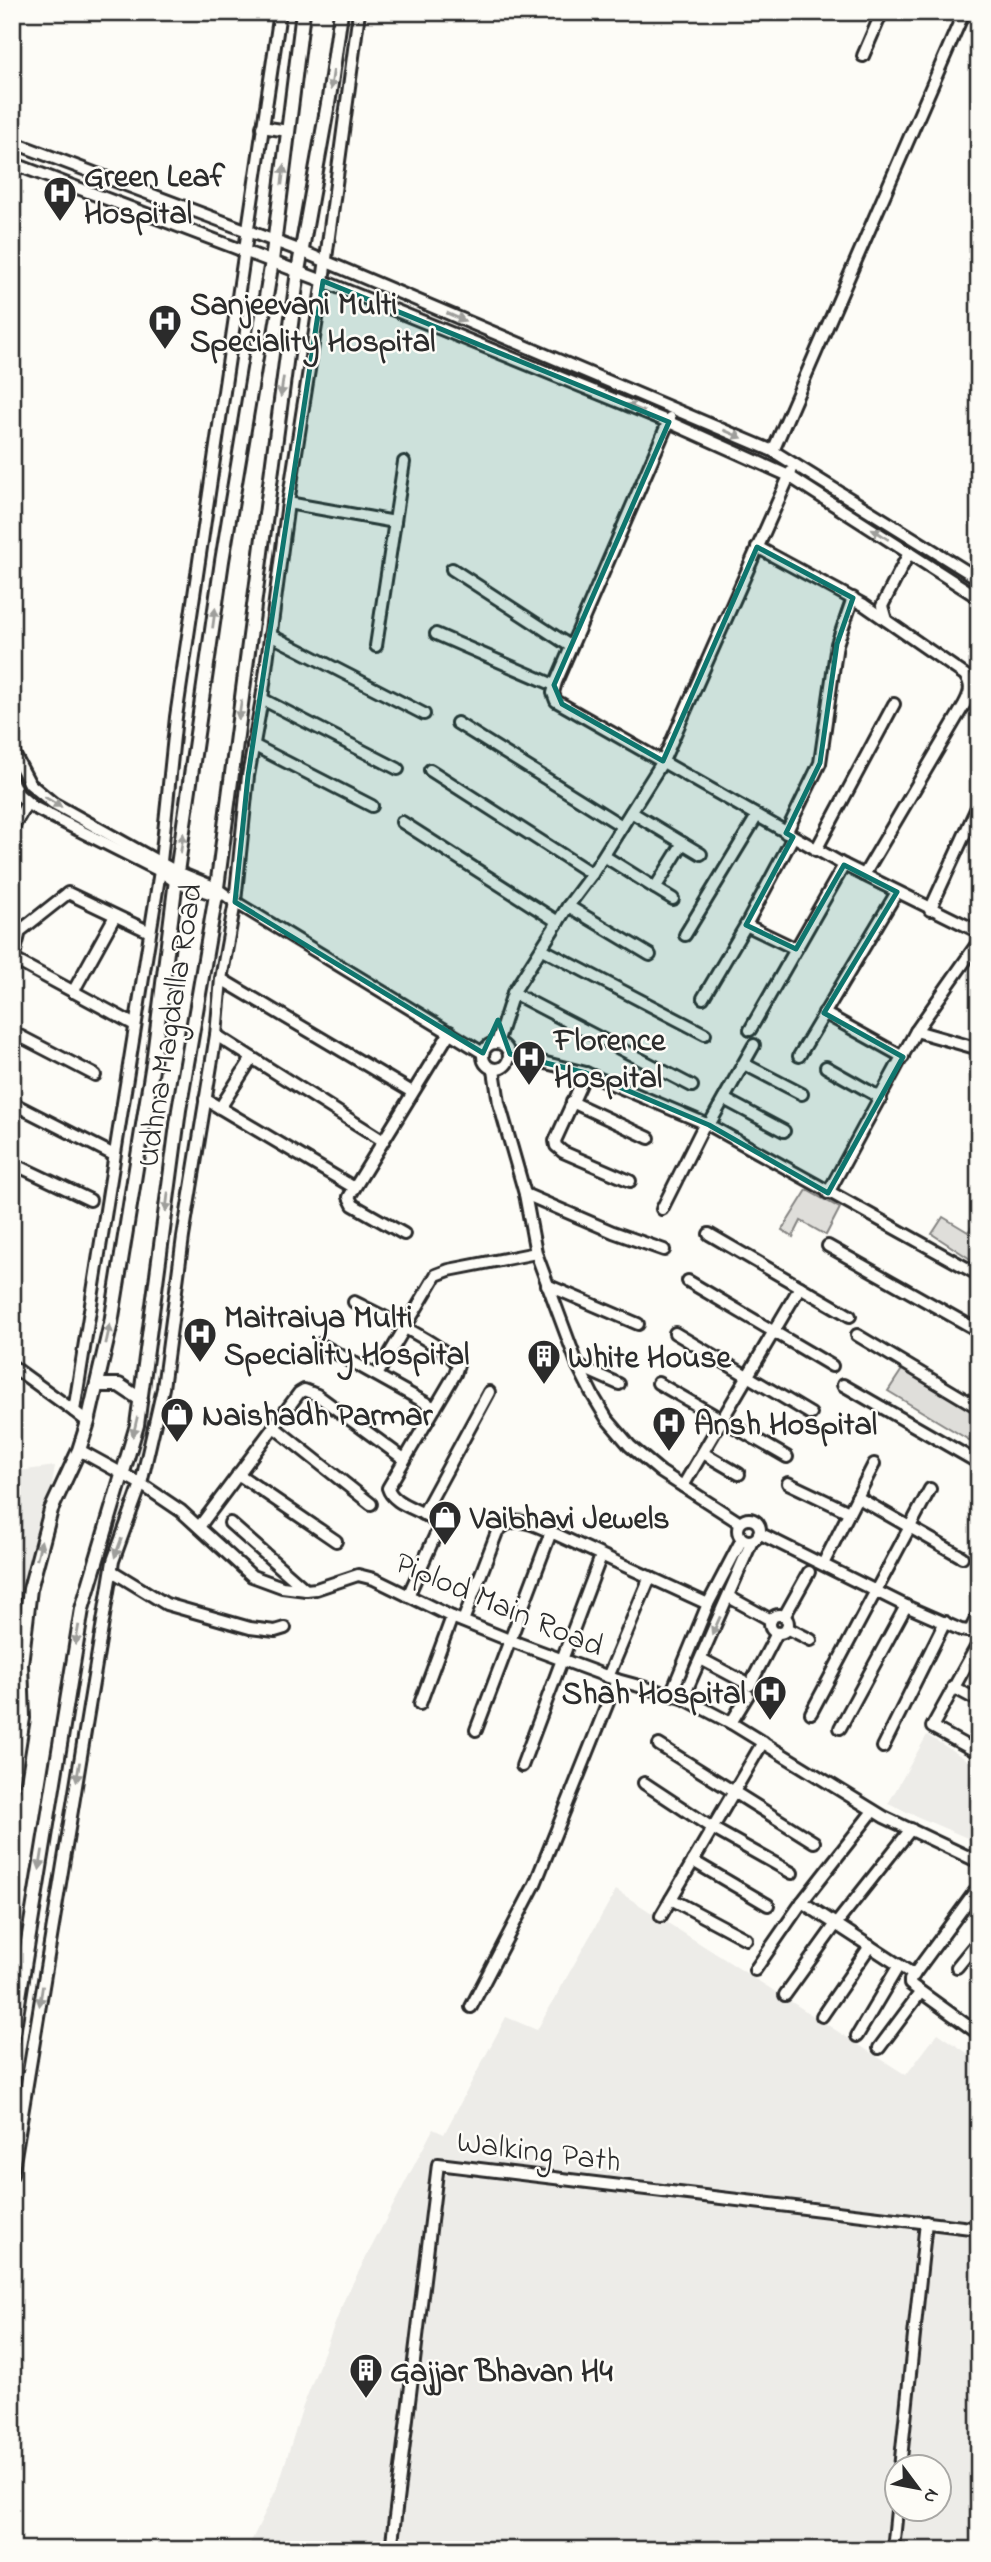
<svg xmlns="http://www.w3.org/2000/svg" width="991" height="2562" viewBox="0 0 991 2562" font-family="'Indie Flower',sans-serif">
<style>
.built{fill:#edece8;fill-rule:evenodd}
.green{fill:#dfdeda;stroke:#858482;stroke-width:2}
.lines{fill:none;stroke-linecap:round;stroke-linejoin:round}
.minor-casing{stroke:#2b2b2b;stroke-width:16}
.major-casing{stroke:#2b2b2b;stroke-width:18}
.minor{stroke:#fdfcf7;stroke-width:10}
.major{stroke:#fdfcf7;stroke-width:12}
.oneway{fill:#9e9e9b}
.marked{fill:#0f766e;fill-opacity:0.2;stroke:#0f766e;stroke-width:5;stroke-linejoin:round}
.labels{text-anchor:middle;stroke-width:5;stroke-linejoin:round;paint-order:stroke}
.poi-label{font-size:32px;font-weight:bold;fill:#2b2b2b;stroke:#fdfcf7;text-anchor:start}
.street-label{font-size:32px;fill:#2b2b2b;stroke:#fdfcf7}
</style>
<rect width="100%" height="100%" fill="#fdfcf7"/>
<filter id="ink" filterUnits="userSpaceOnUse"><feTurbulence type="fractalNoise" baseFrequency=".0143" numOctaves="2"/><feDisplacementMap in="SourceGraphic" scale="14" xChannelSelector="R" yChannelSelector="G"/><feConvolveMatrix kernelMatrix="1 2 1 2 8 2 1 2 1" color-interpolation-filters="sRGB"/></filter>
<g filter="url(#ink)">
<!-- built -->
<g class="built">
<polygon points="55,1466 12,1723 12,1472"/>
<polygon points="927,1735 979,1767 979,1843 888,1804"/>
<path d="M616 1890 906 2075 938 2033 979 2061V2550H247L278 2486 302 2409 345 2298 433 2129 444 2134 506 2017 537 2030ZM897 2468H939V2510H897Z"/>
</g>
<!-- green -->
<g class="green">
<polygon points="807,1190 840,1208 826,1235 801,1221 793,1237 782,1230"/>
<polygon points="943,1217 968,1232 973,1225 979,1229 978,1264 932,1234"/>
<polygon points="903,1368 979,1415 979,1446 888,1391"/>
</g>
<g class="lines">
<defs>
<g id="minor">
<polyline points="863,56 882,12"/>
<polyline points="262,127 288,131"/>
<polyline points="12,142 301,251 773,451 979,579"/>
<polyline points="12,163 323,281 669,422 789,476 979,598"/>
<polyline points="670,418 556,682 553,693 556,701 844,865 979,932"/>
<polyline points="773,451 964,12"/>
<polyline points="288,503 395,522"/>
<path d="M757 547 864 605 965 675C973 686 970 694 964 705L864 875"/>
<polyline points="452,569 570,646"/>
<polyline points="886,620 882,606 909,553"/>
<polyline points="436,634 554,685"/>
<polyline points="270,635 424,714"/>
<polyline points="376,646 404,462"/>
<polyline points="262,699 398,769"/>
<polyline points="457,723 622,826"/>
<polyline points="253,745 372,806"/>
<polyline points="12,750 30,784 53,803 177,872 216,888 235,902 483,1053"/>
<polyline points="430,770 592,874"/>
<polyline points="12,782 18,794 33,807 160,871 176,882 219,896"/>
<polyline points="631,812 701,854"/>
<polyline points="402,822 558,922"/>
<polyline points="12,829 27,803"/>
<polyline points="786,833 820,763 837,644 853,598"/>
<polyline points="816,850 894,704"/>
<polyline points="604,856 655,888 683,843"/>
<polyline points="655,888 673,899"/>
<polyline points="568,906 650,955"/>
<polyline points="930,910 979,803"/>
<polyline points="746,925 796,949"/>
<polyline points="685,935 757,816"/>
<polyline points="542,949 705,1034"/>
<polyline points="221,979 412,1092"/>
<polyline points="73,992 115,916"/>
<polyline points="513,993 692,1086"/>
<polyline points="703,998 746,925 793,837"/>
<polyline points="824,1013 903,1057"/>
<polyline points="135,1025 13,959 20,931 68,893 150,932"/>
<polyline points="750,1030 844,865"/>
<polyline points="916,1031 979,1049"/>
<polyline points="12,1032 95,1075"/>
<polyline points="216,1035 382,1140"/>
<circle cx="496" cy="1056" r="13"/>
<polyline points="497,1043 513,993 568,906 592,874 663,761 791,472"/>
<polyline points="510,1054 586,1073 709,1125 979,1275"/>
<polyline points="799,1056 897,892"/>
<polyline points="744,1064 802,1094"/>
<polyline points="826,1067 881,1098"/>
<polyline points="494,1070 499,1103 525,1194 536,1253 578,1366 592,1394 607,1419 630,1446 661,1472 740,1523"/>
<polyline points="586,1073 555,1141 556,1146 563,1152 630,1181"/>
<polyline points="205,1099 353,1187"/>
<polyline points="724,1099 784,1131"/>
<polyline points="572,1102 649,1138"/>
<polyline points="12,1103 114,1155"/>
<polyline points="220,1108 252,1058"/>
<polyline points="709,1125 754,1045"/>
<polyline points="12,1163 90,1200"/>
<polyline points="828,1193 916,1031 979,941"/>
<polyline points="525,1194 613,1232 664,1250"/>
<polyline points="662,1209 705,1123"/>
<polyline points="404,1234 353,1205 349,1197 450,1032"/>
<polyline points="709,1234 850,1316"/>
<polyline points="828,1246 979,1331"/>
<polyline points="688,1281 832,1366"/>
<polyline points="547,1285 638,1324"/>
<path d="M354 1302C376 1313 447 1346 458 1365L455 1374 388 1488C394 1508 429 1509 439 1527L408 1596"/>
<polyline points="675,1333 811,1414"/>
<polyline points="857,1335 979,1408"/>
<polyline points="320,1344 435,1408"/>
<polyline points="12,1366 74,1411"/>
<polyline points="578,1366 619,1384"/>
<polyline points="377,1375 436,1275 449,1270 536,1253"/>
<polyline points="658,1383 787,1457"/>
<polyline points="843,1385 979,1463"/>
<polyline points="88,1422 74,1411 160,871 176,717 280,12"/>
<polyline points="274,1427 371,1504"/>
<polyline points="79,1450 141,1484 181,1511 252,1576 282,1587 306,1590 316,1589 358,1575 374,1579 452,1617 509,1640 617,1680 683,1698 731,1723 884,1817 979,1862"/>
<polyline points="703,1453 739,1474"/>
<polyline points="238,1474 336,1541"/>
<polyline points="788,1483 849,1512"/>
<polyline points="683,1486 800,1287"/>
<polyline points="857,1497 962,1557"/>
<polyline points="423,1514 489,1392"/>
<circle cx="749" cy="1530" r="11"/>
<polyline points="230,1523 306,1590"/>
<polyline points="199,1527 299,1393 304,1390 317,1395 404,1459"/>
<polyline points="759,1533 906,1606 961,1630 967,1631 971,1629 979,1613"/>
<polyline points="823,1564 874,1464"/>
<polyline points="112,1571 166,1604 250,1628 275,1631 285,1628"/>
<polyline points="729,1597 771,1620"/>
<circle cx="779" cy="1624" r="9"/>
<polyline points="784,1617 809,1572"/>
<path d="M463 1621 497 1532C514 1513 532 1524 551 1532L708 1604"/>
<polyline points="787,1628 811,1640"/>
<polyline points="979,1642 932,1727 979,1753"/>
<polyline points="701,1659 750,1685 777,1633"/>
<polyline points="608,1677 650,1577"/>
<polyline points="12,1685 21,1665"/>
<polyline points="953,1687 979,1701"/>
<polyline points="671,1694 708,1604 742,1539"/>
<polyline points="683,1698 752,1541"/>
<polyline points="420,1704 452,1617"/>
<polyline points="811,1713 930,1489"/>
<polyline points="731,1723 748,1695"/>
<polyline points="840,1728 906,1606"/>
<polyline points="476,1730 551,1532"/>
<polyline points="659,1745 814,1842"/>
<polyline points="883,1747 945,1622"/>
<polyline points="522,1766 601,1556"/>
<polyline points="644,1783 712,1828 792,1873"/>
<polyline points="693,1861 768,1905"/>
<polyline points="979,1886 910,1980 910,1984 979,2034"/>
<polyline points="671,1899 746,1939"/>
<polyline points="802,1902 914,1975"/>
<polyline points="661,1916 763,1742"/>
<polyline points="957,1967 979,1940"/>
<polyline points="755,1970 802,1902 873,1811"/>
<polyline points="785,1995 836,1924 911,1829"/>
<polyline points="471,2007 535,1884 617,1680"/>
<polyline points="822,2016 870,1946"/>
<polyline points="857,2036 899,1965"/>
<polyline points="879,2048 920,1993"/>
<polyline points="12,2175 113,1561 141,1484 163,1388 183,1237 216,1035 221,979 235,902 248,776 262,699 288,503 323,281 359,12"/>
<polyline points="900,2468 926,2222"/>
<polyline points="391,2550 438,2164 979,2229"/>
<polyline points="893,2550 897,2510"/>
</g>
<g id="major">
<polyline points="97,1385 119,1385 140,1399"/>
<polyline points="12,1787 23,1718 21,1664 30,1589 51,1510 79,1450 88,1422 111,1323 153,1063 177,872 222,561 272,261 303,12"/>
<polyline points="12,2040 82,1609 137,1425 179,1110 216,895 298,271 329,98 341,12"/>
</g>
</defs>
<!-- minor casing -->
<use href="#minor" class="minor-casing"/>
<!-- major casing -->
<use href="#major" class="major-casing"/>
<!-- minor -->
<use href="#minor" class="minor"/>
<!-- major -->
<use href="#major" class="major"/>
</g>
<!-- one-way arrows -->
<defs><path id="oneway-solid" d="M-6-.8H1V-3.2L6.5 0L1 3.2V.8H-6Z" transform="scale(1.75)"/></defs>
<g class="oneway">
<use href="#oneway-solid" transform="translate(332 80) rotate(98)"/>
<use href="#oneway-solid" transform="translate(283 175) rotate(-83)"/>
<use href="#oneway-solid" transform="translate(456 317) rotate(23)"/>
<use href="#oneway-solid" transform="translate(282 387) rotate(98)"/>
<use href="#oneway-solid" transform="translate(635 408) rotate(-158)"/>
<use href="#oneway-solid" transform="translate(733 434) rotate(23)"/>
<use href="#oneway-solid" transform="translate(880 534) rotate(-147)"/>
<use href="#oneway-solid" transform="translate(214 618) rotate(-82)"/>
<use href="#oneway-solid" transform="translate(240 710) rotate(98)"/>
<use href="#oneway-solid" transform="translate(53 802) rotate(31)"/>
<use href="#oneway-solid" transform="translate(182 843) rotate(-82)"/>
<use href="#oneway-solid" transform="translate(167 1202) rotate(97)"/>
<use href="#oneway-solid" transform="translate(108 1334) rotate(-78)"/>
<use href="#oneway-solid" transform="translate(135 1427) rotate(103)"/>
<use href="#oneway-solid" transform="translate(118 1548) rotate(110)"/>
<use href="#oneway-solid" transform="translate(39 1550) rotate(-76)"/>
<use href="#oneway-solid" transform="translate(716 1626) rotate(114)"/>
<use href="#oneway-solid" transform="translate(77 1635) rotate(100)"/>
<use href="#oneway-solid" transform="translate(78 1772) rotate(99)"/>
<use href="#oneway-solid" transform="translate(41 1860) rotate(99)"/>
<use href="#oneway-solid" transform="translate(41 1996) rotate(99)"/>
</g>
</g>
<!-- marked area -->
<path class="marked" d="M323 281 669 422 554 685 562 704 663 761 757 547 853 598 837 644 820 763 786 833 793 837 746 925 796 949 844 865 897 892 824 1013 903 1057 828 1193 709 1125 586 1073 510 1054 498 1020 483 1053 235 902 248 776Z"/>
<!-- icons -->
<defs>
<symbol id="hospital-pin" viewBox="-11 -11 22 30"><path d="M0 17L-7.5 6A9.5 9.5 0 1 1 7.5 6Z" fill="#2b2b2b" stroke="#fdfcf7"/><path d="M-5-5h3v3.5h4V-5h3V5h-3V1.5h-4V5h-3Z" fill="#fff"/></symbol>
<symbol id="building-pin" viewBox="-11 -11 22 30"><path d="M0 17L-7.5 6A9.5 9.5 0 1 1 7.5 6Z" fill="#2b2b2b" stroke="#fdfcf7"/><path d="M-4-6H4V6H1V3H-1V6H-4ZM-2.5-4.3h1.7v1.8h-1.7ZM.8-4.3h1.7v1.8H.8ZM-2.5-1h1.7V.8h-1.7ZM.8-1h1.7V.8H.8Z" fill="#fff"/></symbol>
<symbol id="shop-pin" viewBox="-11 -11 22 30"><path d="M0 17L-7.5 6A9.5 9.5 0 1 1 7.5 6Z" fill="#2b2b2b" stroke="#fdfcf7"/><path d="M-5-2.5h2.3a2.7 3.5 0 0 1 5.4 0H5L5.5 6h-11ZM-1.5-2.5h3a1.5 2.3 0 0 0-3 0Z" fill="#fff"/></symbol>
</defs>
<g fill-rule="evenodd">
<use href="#hospital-pin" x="41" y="174" width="38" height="52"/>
<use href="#hospital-pin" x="146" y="302" width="38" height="52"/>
<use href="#hospital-pin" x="510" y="1038" width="38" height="52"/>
<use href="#hospital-pin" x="181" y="1315" width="38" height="52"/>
<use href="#building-pin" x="525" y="1337" width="38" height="52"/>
<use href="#shop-pin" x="158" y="1395" width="38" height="52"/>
<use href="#hospital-pin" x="650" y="1404" width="38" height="52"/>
<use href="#shop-pin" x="426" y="1498" width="38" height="52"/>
<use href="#hospital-pin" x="751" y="1673" width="38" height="52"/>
<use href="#building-pin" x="347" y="2351" width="38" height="52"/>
</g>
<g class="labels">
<!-- poi labels -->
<g class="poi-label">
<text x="84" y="186">Green Leaf<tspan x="84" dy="37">Hospital</tspan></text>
<text x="190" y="314">Sanjeevani Multi<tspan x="190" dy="37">Speciality Hospital</tspan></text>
<text x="554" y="1050">Florence<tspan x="554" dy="37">Hospital</tspan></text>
<text x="224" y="1327">Maitraiya Multi<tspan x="224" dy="37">Speciality Hospital</tspan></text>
<text x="568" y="1367">White House</text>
<text x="202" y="1425">Naishadh Parmar</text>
<text x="694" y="1434">Ansh Hospital</text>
<text x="470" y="1528">Vaibhavi Jewels</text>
<text x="746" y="1703" text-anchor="end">Shah Hospital</text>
<text x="390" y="2381">Gajjar Bhavan H4</text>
</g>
<!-- street labels -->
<g class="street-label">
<text transform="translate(168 1025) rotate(-81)" y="11">Udhna Magdalla Road</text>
<text transform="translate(500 1603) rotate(23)" y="11">Piplod Main Road</text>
<text transform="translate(539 2150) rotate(7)" y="11">Walking Path</text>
</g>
</g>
<!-- margin -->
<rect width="991" height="2562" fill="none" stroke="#fdfcf7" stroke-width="42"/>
<rect x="21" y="21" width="949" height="2520" fill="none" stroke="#2b2b2b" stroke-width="2.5" filter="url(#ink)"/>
<!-- north arrow -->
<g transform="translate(918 2488) rotate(122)"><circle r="33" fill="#fdfcf7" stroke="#a9a8a5" stroke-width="2"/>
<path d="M0-5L12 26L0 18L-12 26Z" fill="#2b2b2b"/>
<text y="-10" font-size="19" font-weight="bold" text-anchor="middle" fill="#2b2b2b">N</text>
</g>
</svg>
